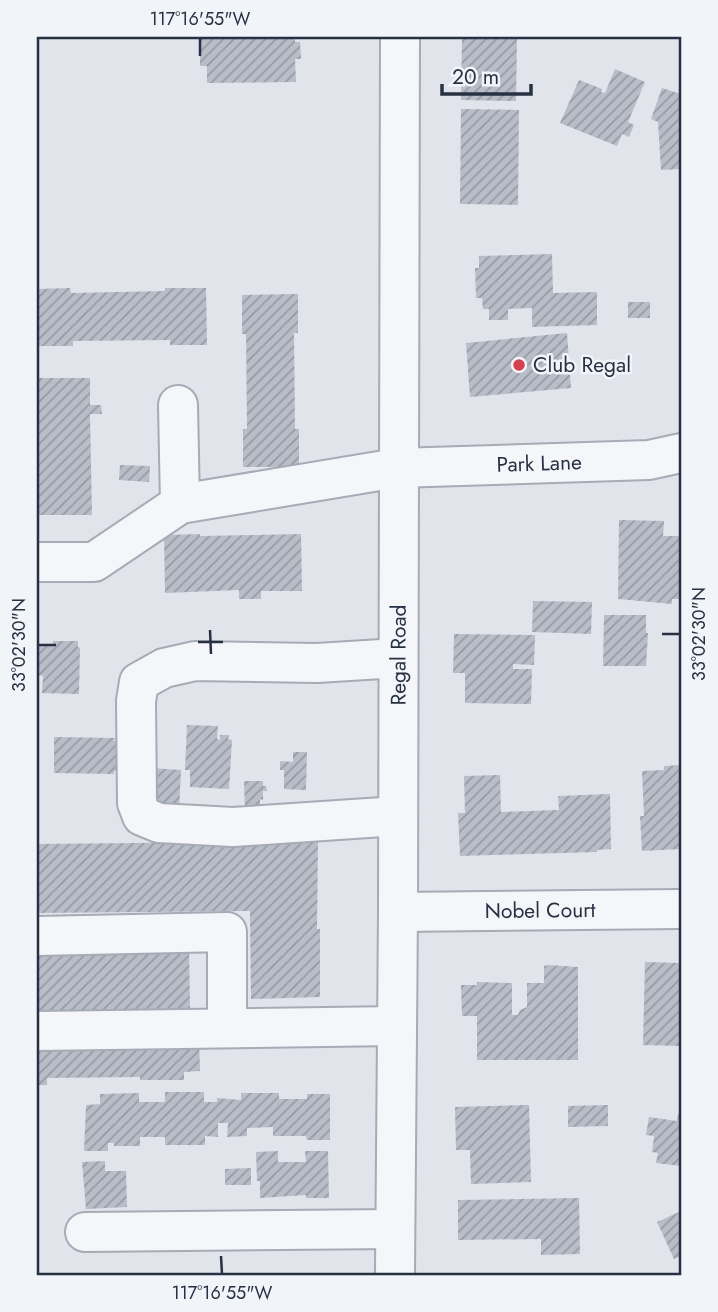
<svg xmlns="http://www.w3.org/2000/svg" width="718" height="1312" viewBox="0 0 718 1312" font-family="Jost,sans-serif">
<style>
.building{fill:url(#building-hatch)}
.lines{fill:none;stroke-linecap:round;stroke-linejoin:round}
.minor-casing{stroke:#a6abb5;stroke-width:42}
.minor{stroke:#f4f6f9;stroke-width:38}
.ticks{fill:none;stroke:#283143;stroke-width:2.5}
.poi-dot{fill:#d5404f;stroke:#f1f4f8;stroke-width:2.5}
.labels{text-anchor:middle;stroke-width:5;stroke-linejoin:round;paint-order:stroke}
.poi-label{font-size:21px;fill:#283143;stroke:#f1f4f8;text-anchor:start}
.street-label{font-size:21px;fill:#283143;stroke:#f1f4f8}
.neatline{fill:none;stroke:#283143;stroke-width:2.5}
.ticks-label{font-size:18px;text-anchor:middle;fill:#283143}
</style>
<defs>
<pattern id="building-hatch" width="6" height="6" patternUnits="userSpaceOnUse" patternTransform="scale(1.75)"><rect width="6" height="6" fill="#b8bdc8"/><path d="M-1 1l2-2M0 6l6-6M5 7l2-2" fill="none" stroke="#969aa4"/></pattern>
</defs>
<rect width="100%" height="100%" fill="#e1e4eb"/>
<!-- building -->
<g class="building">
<polygon points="200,37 295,37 295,42 300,42 301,59 295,59 296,82 207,83 207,66 200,66"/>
<polygon points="462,37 517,37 516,101 461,100"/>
<polygon points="615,69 645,82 628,122 634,125 629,137 622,134 617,146 560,123 579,80 602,89 601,92 605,93"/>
<polygon points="662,88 681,94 681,169 661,170 658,122 651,119"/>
<polygon points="461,109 519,110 518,205 460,204"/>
<polygon points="552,254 553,293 597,292 597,325 532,327 532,308 508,309 508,320 489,320 489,309 483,309 482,298 476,298 475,268 479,268 479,256"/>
<polygon points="70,288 71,293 165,291 165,288 206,288 207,345 170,345 170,340 73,341 73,346 37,346 37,289"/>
<polygon points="298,294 298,333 294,333 295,429 299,429 299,467 243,467 243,429 247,429 246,334 242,334 242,295"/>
<rect x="628" y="302" width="22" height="16"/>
<polygon points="567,333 571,388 470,397 466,343"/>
<polygon points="37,378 90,378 90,405 101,405 102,414 90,414 92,515 37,515"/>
<polygon points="120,465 150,466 149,482 119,480"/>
<polygon points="619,520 664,521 663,536 681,536 681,599 672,599 672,604 618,599"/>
<polygon points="200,534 200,536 301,534 302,591 261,591 261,599 239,599 239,590 165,593 164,535"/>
<polygon points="533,601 592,602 591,634 532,632"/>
<polygon points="604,615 646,615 646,633 648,633 646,666 603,666"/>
<polygon points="454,634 535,635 534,665 513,664 513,669 532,669 531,704 465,703 465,673 453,673"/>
<polygon points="53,641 78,641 78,647 80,648 79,694 42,693 43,676 37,675 37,646 53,646"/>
<polygon points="187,725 218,726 217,739 220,740 220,735 229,735 228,739 232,740 229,789 190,787 190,770 185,770"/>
<polygon points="54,737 115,738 114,741 129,741 128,771 114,771 114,774 54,773"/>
<polygon points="293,752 307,752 306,790 284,789 284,770 280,770 280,761 293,762"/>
<polygon points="681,765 681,849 642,851 640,816 644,816 642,771 664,770 664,766"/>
<polygon points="151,768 181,770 179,811 161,811 162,802 150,801"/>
<polygon points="500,775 501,812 559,810 558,796 610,794 611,849 597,850 597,852 460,856 458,813 465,813 464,776"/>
<polygon points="244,781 263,781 263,786 266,786 267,791 263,791 263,800 260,799 260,812 245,812"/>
<polygon points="318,841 317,929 320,929 320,997 251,999 250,911 37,913 37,844"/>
<polygon points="189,947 190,1010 122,1010 122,1017 37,1018 37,949"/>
<polygon points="645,962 681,963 681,1046 643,1045"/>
<polygon points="549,965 578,967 578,1060 477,1060 477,1016 462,1016 461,985 477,985 477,982 512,983 512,1015 518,1015 520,1010 527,1007 527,983 544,983 544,966"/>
<polygon points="199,1037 200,1071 184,1072 184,1080 140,1080 140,1077 47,1078 47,1085 37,1085 37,1050 140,1049 140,1040"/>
<polygon points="165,1092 204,1092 204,1102 217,1102 217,1098 241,1100 241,1093 279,1093 279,1099 307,1099 307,1094 330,1094 330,1140 307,1140 306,1136 273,1136 273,1127 247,1128 247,1136 227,1137 228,1123 218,1123 218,1137 205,1136 205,1145 165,1145 165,1137 140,1137 140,1146 114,1146 114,1143 108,1143 108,1151 84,1151 86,1105 100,1104 100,1094 139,1093 139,1102 165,1102"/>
<polygon points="529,1105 531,1182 471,1184 470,1150 456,1150 455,1107"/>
<polygon points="608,1105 608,1126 568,1127 568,1106"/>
<polygon points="681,1112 681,1166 656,1163 658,1153 652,1152 654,1136 646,1135 649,1117 677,1121 678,1114"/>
<polygon points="278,1151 278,1162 306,1162 305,1151 328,1151 329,1198 306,1198 306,1195 260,1198 260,1181 257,1181 256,1152"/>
<polygon points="105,1161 105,1171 126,1171 127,1207 86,1209 82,1162"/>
<polygon points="251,1168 251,1185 225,1185 225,1169"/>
<polygon points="579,1198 580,1254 541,1255 541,1239 458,1240 458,1200"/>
<polygon points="681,1211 681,1256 674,1259 657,1222"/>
</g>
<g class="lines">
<defs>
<g id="minor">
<polyline points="178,405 180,504"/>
<path id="s1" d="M37 562H94L180 504 397 468 649 460 681 453"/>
<polyline points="398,658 317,663 195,661 164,668 139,682 136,701 137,803 142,816 159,823 233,827 398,816"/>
<path id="s2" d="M398 912 681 909"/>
<polyline points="37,936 227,932 227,1028"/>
<polyline points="37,1031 397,1026"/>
<polyline points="85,1232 395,1229"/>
<path id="s3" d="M395 1275 398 912 400 37"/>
</g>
</defs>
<!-- minor casing -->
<use href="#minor" class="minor-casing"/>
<!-- minor -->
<use href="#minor" class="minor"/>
</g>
<!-- ticks -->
<path class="ticks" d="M200 38V56M210 630 211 654M662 634H680M198 642H223M38 645H56M221 1256 222 1274"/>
<!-- markers -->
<circle class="poi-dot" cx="519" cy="365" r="7"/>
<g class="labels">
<!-- poi labels -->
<g class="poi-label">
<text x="533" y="372">Club Regal</text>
</g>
<!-- street labels -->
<g class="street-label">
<text dy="7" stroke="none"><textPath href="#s1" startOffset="523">Park Lane</textPath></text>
<text dy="7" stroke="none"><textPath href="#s3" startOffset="620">Regal Road</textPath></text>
<text dy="7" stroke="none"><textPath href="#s2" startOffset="142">Nobel Court</textPath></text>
</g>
</g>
<!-- border -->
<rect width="718" height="1312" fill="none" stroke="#f1f4f8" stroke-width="77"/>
<!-- scale -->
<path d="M442 84v10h89v-10" fill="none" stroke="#283143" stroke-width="3.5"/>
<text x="452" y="84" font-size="21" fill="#283143" stroke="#f1f4f8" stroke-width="5" paint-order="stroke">20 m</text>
<rect x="38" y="38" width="642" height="1236" class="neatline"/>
<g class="ticks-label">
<text x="200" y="25">117°16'55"W</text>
<text transform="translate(699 634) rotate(-90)" y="6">33°02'30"N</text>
<text transform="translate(19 645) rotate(-90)" y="6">33°02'30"N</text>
<text x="222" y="1299">117°16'55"W</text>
</g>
</svg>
